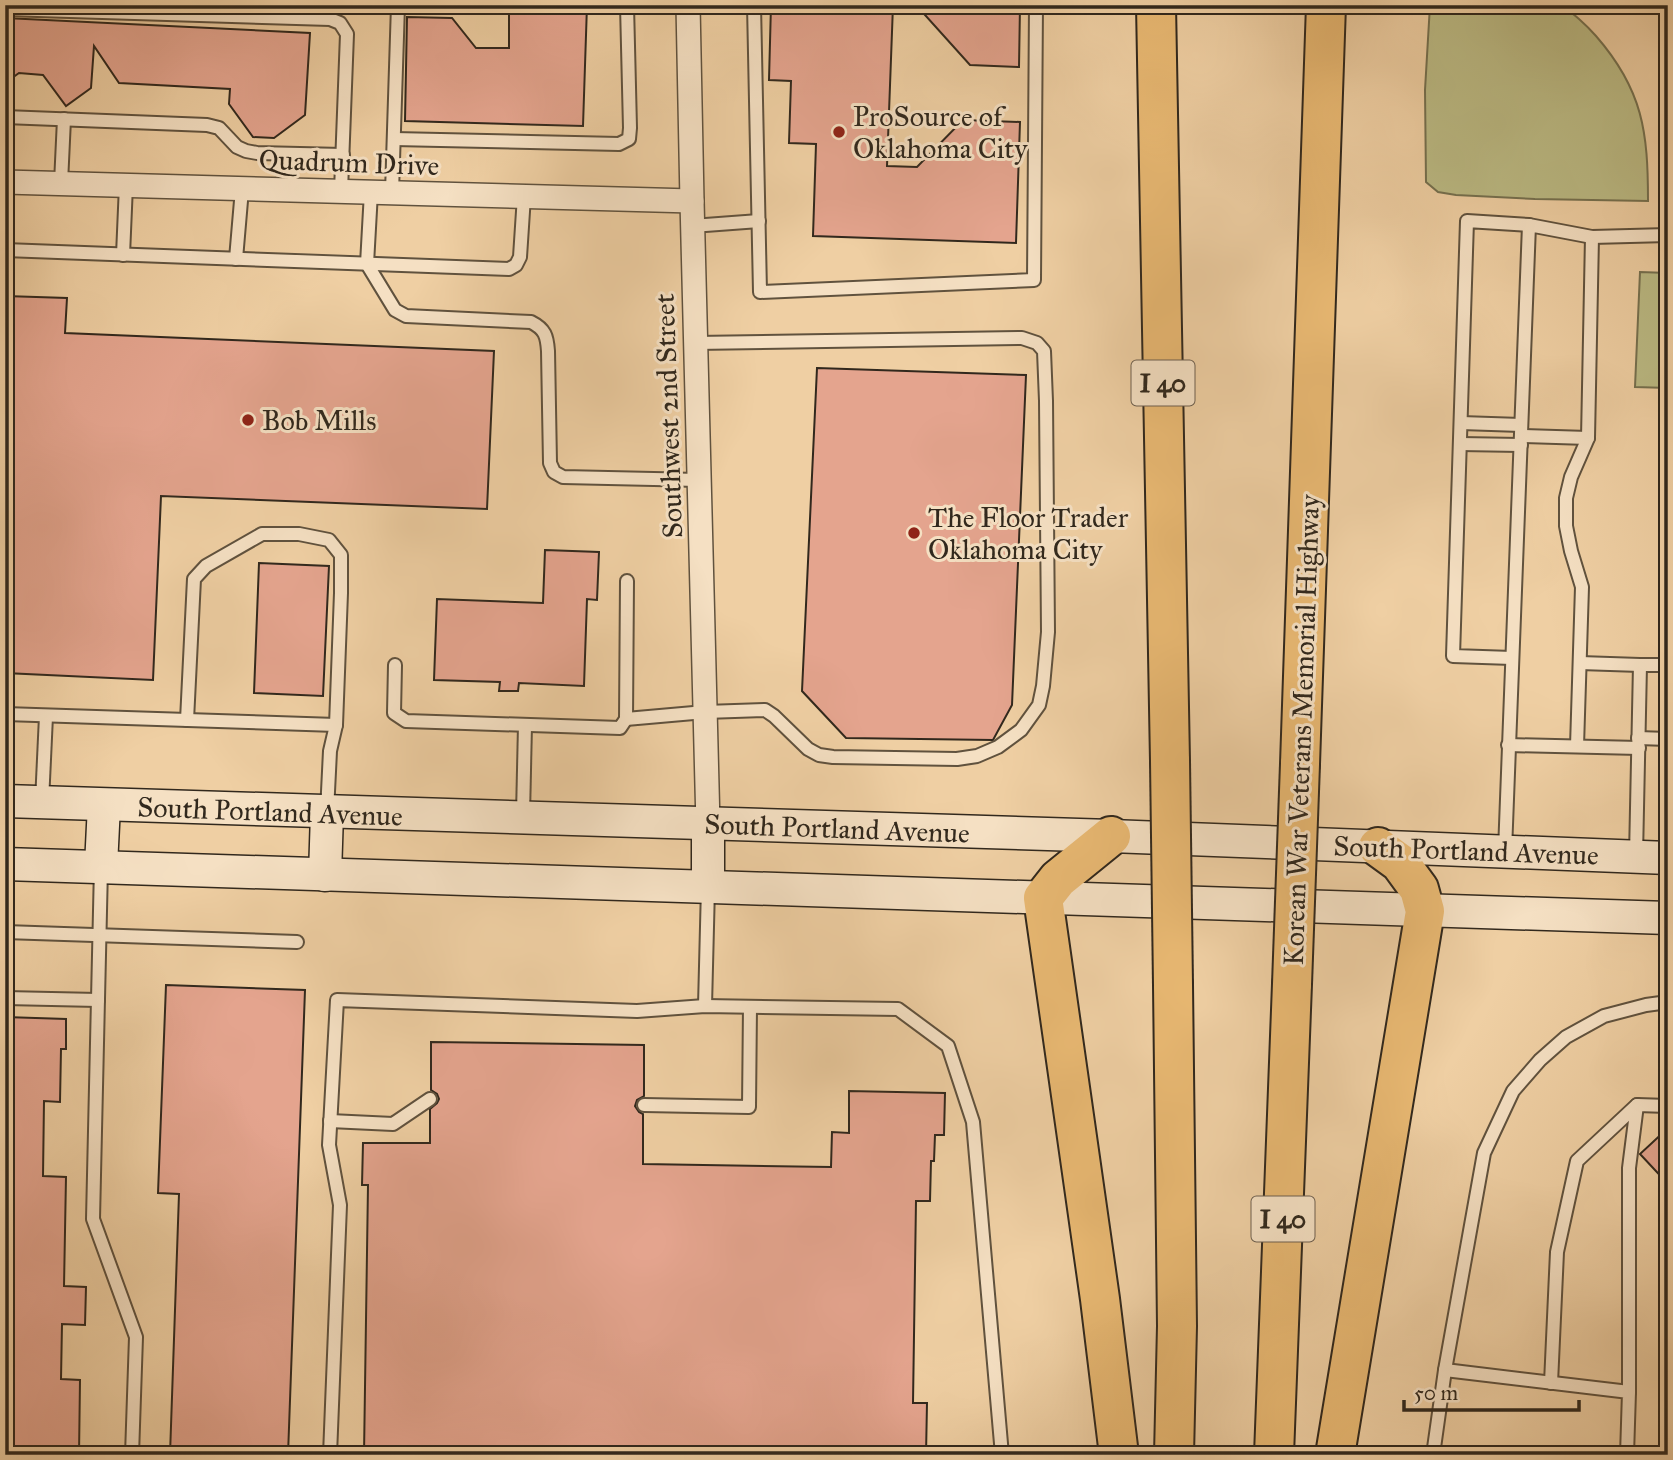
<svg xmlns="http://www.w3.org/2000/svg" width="1673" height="1460" viewBox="0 0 1673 1460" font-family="'IM FELL Great Primer',serif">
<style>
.green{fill:#bbba84;stroke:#767150;stroke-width:2}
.building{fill:#e4a48e;stroke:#31281d;stroke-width:2}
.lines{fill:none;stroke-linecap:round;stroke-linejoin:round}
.service-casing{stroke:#60523e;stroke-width:16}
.minor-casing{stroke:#60523e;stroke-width:26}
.secondary-casing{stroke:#31281d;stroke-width:35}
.motorway-casing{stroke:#31281d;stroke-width:42}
.service{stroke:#f5e0c3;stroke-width:12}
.minor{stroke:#f5e0c3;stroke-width:23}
.secondary{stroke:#f5e0c3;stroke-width:32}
.motorway{stroke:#e8b872;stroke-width:38}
.motorway-bridge-casing{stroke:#31281d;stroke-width:42;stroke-linecap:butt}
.motorway-bridge{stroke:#e8b872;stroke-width:38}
.poi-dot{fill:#8f2418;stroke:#f5e0c3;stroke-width:2.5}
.labels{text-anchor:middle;stroke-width:6;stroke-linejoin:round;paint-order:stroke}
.shield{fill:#f5e0c3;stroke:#6c5f4f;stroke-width:2}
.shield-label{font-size:26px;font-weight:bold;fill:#31281d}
.poi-label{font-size:28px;fill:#31281d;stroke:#f5e0c3;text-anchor:start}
.street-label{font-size:28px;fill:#31281d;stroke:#f5e0c3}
</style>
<rect width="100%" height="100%" fill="#efcfa3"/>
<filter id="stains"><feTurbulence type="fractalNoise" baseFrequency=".00286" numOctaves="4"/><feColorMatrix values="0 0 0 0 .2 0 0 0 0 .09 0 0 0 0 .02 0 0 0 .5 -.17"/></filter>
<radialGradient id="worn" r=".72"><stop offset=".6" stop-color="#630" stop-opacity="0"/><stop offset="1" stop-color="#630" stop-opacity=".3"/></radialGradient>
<!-- green -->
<g class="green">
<path d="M1430 5C1462 5 1495 5 1527 5 1535 5 1552 3 1559 5 1570 9 1589 28 1596 36 1643 90 1648 132 1648 201L1535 199 1456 195 1438 192 1426 182 1425 90Z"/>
<polygon points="1640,272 1668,273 1668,388 1635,387"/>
</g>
<!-- building -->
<g class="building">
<polygon points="509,5 587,5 583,126 405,121 407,17 452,18 476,48 509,48"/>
<polygon points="771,5 893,5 887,166 917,167 963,120 1020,122 1016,243 813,236 816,144 789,143 791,81 769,80"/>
<polygon points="916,5 1020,5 1019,67 970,65"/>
<polygon points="5,18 310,33 305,115 274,138 253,137 229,104 230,89 119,83 94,46 91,88 66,106 43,75 19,73 5,83"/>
<polygon points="5,296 67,298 65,333 494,351 487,509 161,496 153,680 5,673"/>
<polygon points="817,368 1026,375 1012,705 993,740 846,738 802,691"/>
<polygon points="545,550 599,552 597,600 587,599 584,686 519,683 518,691 499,691 500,682 434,680 437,599 543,603"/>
<polygon points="259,563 329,566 323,696 254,693"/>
<polygon points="166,985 305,990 288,1455 170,1455 179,1194 158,1193"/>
<polygon points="5,1017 66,1019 66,1049 61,1049 60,1102 44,1101 43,1176 66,1177 64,1286 86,1287 85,1325 62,1324 61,1379 80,1380 79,1455 5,1455"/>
<polygon points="431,1042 644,1045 644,1096 637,1100 635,1106 639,1112 643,1114 643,1164 831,1167 832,1132 849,1133 849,1091 945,1093 944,1135 935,1135 934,1161 931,1161 930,1201 916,1201 913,1403 927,1403 926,1455 364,1455 368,1185 362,1185 363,1143 430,1143 430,1109 437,1103 439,1099 437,1094 431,1090"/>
<polygon points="1668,1128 1668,1184 1640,1154"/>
</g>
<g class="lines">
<defs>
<g id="service">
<polyline points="754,5 760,292 1034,280 1036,5"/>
<polyline points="5,9 330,19 340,23 347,34 341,191"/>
<polyline points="5,117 207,125 219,128 237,147 246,151 257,153 343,155"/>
<polyline points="394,139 619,144 629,139 630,128 627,5"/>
<polyline points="61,183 64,119"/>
<path d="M371 192 367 264 395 310 406 316 531 322C545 329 547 336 548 351L550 463 554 472 563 477 699 480"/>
<polyline points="392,192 398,5"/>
<polyline points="692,226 759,221"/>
<polyline points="5,250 509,269 516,265 520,257 524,196"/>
<polyline points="123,255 126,185"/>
<polyline points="236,259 242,189"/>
<polyline points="1461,423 1521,425"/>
<polyline points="1521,436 1588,438"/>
<polyline points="1460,444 1521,445"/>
<polyline points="1512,658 1453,656 1467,221 1529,225"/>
<polyline points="1580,663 1640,665"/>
<polyline points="395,665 394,713 406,721 620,728 626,719 627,581"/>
<polyline points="5,714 336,725"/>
<polyline points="626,719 705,712 765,710 774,716 808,749 819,755 833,757 957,759 977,756 998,747 1021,730 1039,705 1043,686 1048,632 1046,401 1044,351 1037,343 1022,338 695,343"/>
<polyline points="187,720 194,579 206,566 262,534 299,534 329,540 341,555 341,593 336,725 330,751 327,812"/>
<polyline points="1638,738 1668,739"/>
<polyline points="1508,745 1639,748"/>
<polyline points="1577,746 1582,587 1571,551 1566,526 1566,498 1571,477 1588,438 1592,237"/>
<polyline points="42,802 46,716"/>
<polyline points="523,815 525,725"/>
<polyline points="1505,851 1529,225 1592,237 1668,235"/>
<polyline points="1636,856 1640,665 1668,665"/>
<polyline points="101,867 93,1219 136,1337 132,1455"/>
<polyline points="5,932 297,942"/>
<polyline points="5,998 98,1000"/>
<polyline points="705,1006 708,887"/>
<polyline points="644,1105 749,1107 750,1007"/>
<polyline points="330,1121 393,1124 430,1099"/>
<polyline points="1445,1370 1629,1392 1627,1455"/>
<polyline points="1551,1383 1557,1252 1577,1161 1637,1105 1668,1106"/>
<polyline points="1629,1392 1629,1168 1637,1105"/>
<polyline points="330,1455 340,1205 329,1145 337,1000 637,1011 705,1006 898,1009 948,1046 973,1122 1002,1455"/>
<polyline points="1433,1455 1445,1370 1484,1153 1513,1091 1540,1060 1566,1037 1604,1016 1646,1005 1668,1002"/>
</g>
<g id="minor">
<polyline points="688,5 692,201 708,825"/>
<polyline points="5,182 692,201"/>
</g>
<g id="secondary">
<polyline points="5,801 1111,836 1668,858"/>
<polyline points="5,864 1668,918"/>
<polyline points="101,866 104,805"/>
<polyline points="325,875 327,813"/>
<polyline points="708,887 708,825"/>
</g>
<g id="motorway">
<polyline points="1156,5 1170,761"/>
<polyline points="1300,764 1326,5"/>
<polyline points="1111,836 1058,879 1043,898 1100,1299 1119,1455"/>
<polyline points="1173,985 1177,1326 1174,1455"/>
<polyline points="1274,1455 1292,984"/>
<polyline points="1335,1455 1425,911 1419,889 1400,863 1378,847"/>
</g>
</defs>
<!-- service casing -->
<use href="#service" class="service-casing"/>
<!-- minor casing -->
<use href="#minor" class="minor-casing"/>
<!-- secondary casing -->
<use href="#secondary" class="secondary-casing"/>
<!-- motorway casing -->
<use href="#motorway" class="motorway-casing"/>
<!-- service -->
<use href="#service" class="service"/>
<!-- minor -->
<use href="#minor" class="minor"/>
<!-- secondary -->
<use href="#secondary" class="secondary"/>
<!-- motorway -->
<use href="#motorway" class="motorway"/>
<defs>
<g id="motorway-bridge">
<polyline points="1170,761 1173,985"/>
<polyline points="1292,984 1300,764"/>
</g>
</defs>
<!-- motorway-bridge casing -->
<use href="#motorway-bridge" class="motorway-bridge-casing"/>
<!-- motorway-bridge -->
<use href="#motorway-bridge" class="motorway-bridge"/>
</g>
<!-- markers -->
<g class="poi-dot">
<circle cx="839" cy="132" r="7"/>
<circle cx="248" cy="420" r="7"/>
<circle cx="914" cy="533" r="7"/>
</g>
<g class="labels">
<!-- shield labels -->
<g class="shield">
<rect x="1131.5" y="360.5" width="63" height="45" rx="5"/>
<rect x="1251.5" y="1196.5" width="63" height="45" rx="5"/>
</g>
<g class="shield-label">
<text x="1163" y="392">I 40</text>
<text x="1283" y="1228">I 40</text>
</g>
<!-- poi labels -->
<g class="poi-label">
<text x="853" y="126">ProSource of<tspan x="853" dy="32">Oklahoma City</tspan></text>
<text x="262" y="430">Bob Mills</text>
<text x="928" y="527">The Floor Trader<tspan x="928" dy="32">Oklahoma City</tspan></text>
</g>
<!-- street labels -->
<g class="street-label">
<text transform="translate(349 162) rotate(2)" y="10">Quadrum Drive</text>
<text transform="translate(668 416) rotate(-92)" y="10">Southwest 2nd Street</text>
<text transform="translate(1301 730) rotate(-88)" y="10">Korean War Veterans Memorial Highway</text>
<text transform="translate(270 811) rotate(2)" y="10">South Portland Avenue</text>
<text transform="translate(837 828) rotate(2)" y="10">South Portland Avenue</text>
<text transform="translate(1466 850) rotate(2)" y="10">South Portland Avenue</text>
</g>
</g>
<!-- margin -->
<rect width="1673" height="1460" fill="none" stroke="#efcfa3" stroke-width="28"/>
<rect x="7" y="7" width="1659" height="1446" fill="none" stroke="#31281d" stroke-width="3.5"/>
<rect x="14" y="14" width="1645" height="1432" fill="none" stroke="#31281d" stroke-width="2"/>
<!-- scale -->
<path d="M1404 1400v10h175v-10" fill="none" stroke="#31281d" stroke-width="3.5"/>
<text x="1414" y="1400" font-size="21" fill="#31281d" stroke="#f5e0c3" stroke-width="5" paint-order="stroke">50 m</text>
<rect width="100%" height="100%" filter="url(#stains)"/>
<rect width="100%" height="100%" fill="url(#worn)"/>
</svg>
